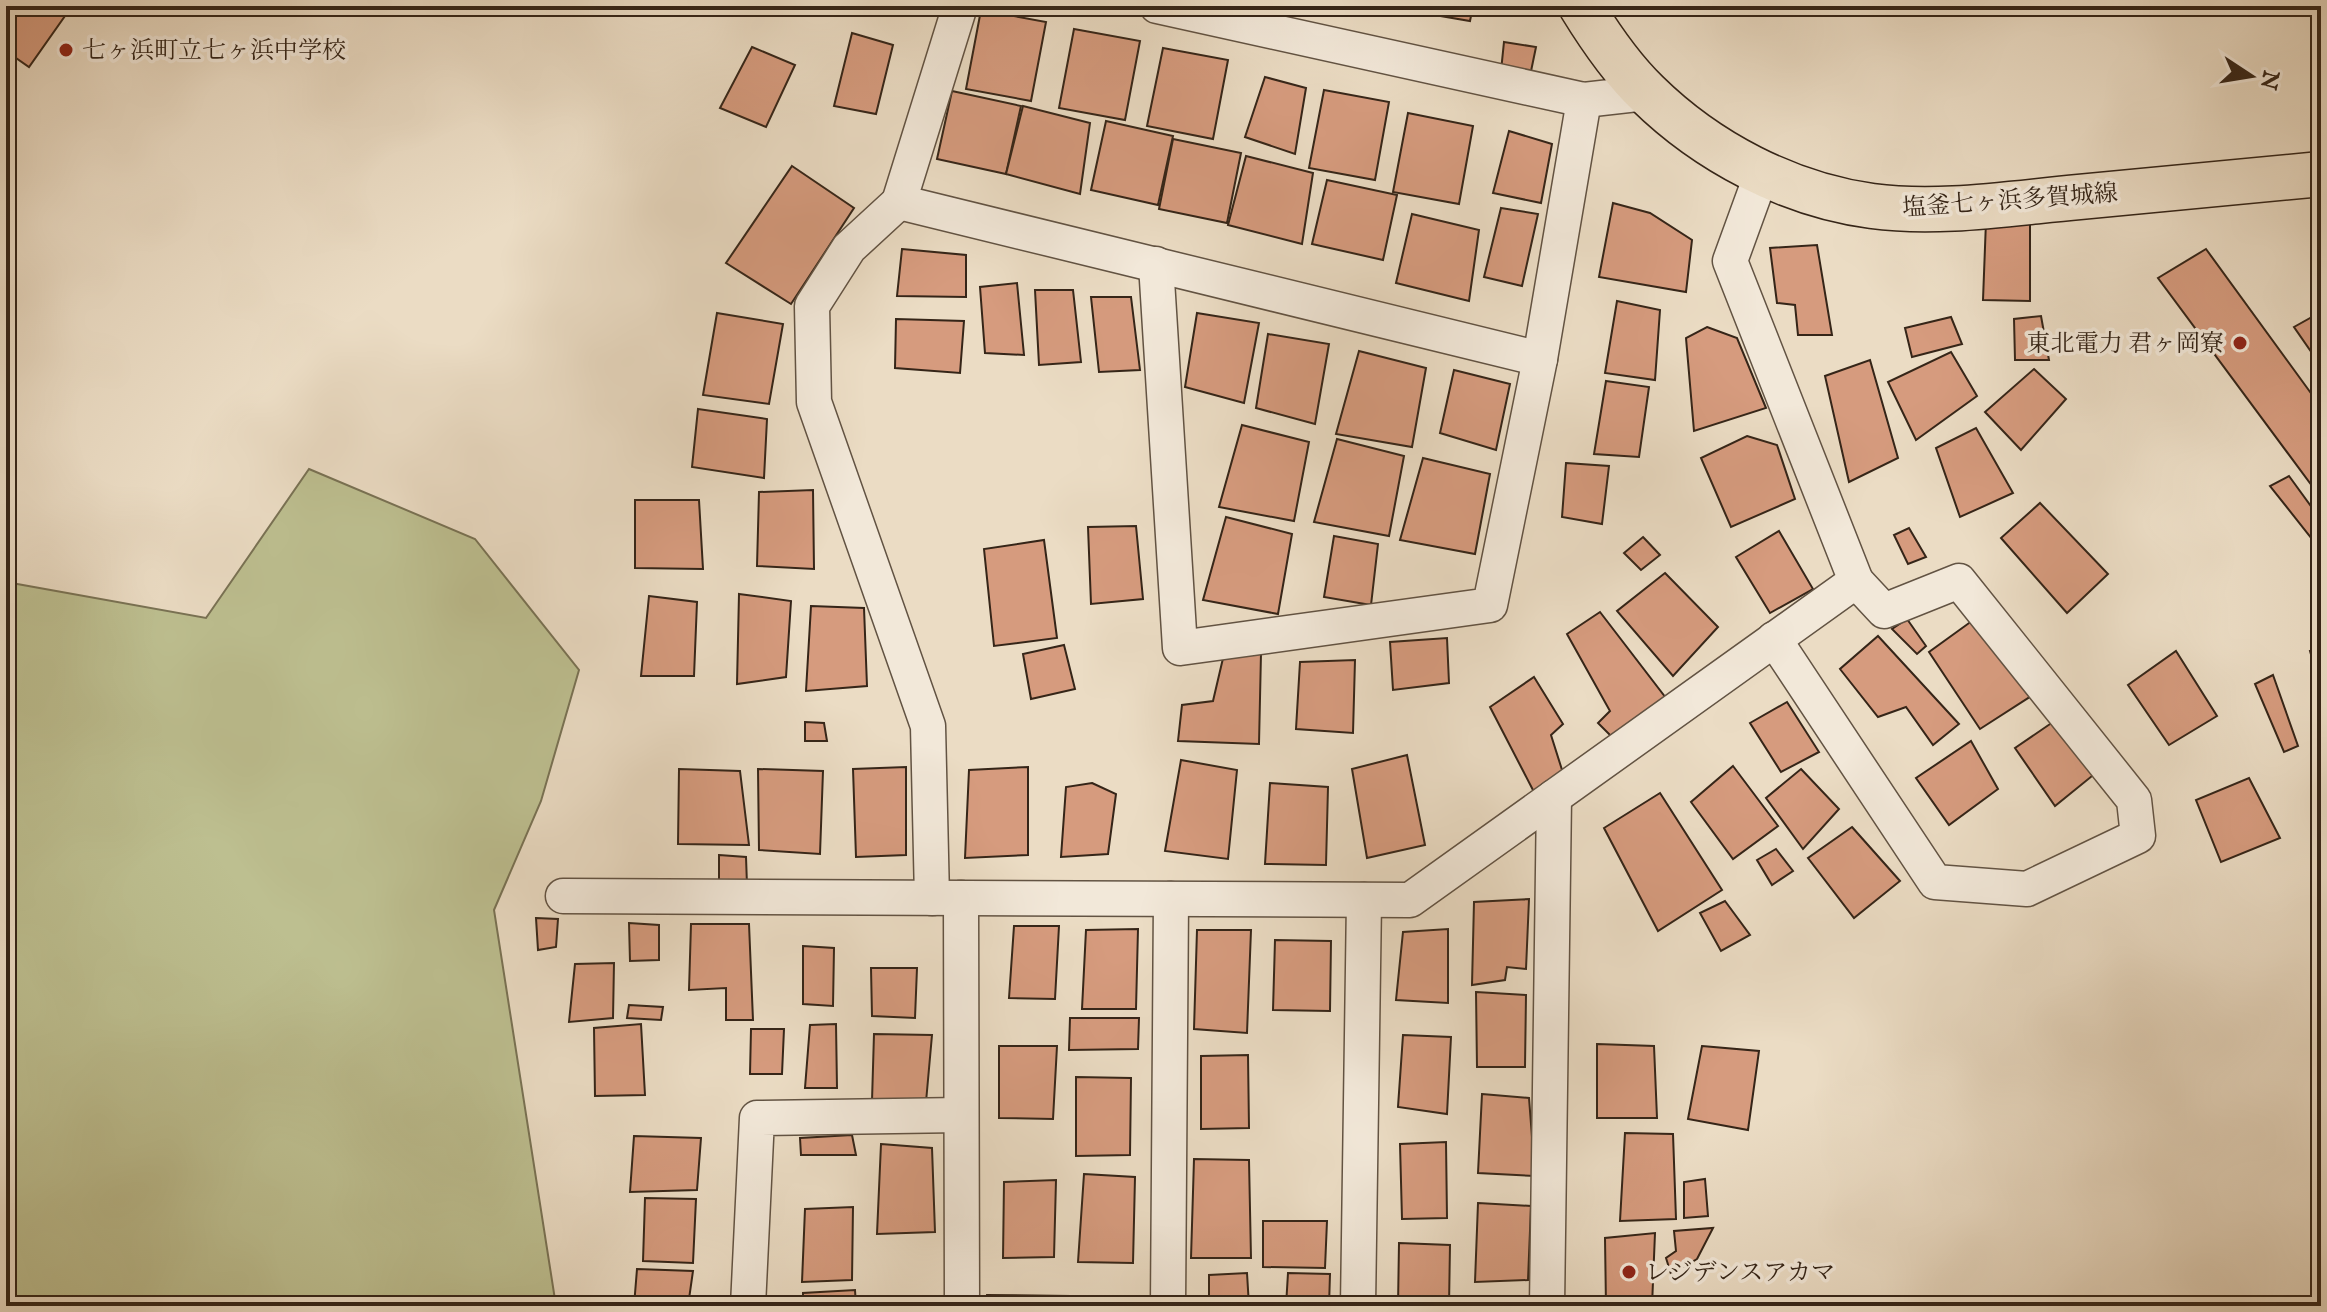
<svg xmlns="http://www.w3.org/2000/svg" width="2327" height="1312" viewBox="0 0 2327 1312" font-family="'IM FELL English','Noto Serif JP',serif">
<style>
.green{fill:#bdbf90;stroke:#797254;stroke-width:2}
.building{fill:#d69b7e;stroke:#352518;stroke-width:2}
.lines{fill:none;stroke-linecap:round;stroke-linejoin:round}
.minor-casing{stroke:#625343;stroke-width:37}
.primary-casing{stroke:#352518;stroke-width:47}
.minor{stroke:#f2e8d9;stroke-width:34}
.primary{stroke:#ebdcc4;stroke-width:44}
.poi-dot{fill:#8f2418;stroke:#f2e8d9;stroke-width:3}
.labels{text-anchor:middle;stroke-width:7;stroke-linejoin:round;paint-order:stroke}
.poi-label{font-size:24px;fill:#352518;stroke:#f2e8d9;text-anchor:start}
.street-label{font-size:24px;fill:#352518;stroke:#f2e8d9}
</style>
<rect width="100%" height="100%" fill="#ebdcc4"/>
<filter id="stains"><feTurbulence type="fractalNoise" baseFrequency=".0025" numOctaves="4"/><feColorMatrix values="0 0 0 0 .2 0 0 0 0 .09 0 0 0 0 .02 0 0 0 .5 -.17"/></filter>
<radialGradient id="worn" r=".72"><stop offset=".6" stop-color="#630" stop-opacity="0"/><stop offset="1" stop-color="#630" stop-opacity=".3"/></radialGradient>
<!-- green -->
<polygon class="green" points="309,469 475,539 579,670 541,801 494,910 556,1306 6,1306 6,582 206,618"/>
<!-- building -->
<g class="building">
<polygon points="6,6 72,6 29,67 6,51"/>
<polygon points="1413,6 1473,6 1470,21 1411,11"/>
<polygon points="981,10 1046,22 1031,101 966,89"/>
<polygon points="1074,29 1140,41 1125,120 1059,108"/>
<polygon points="852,33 893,45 876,114 834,106"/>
<polygon points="1504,42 1536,47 1530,76 1501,71"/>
<polygon points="752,47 795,65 766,127 720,108"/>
<polygon points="1163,48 1228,60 1213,139 1147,126"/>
<polygon points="1265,77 1306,88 1295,154 1245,137"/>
<polygon points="1324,90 1389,102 1375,180 1309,168"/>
<polygon points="952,91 1021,106 1006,174 937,159"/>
<polygon points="1023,106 1090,123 1080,194 1006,174"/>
<polygon points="1408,113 1473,126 1459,204 1393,192"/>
<polygon points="1106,121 1173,136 1158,205 1091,190"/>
<polygon points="1509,131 1552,144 1541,203 1493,193"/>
<polygon points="1173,139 1241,153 1227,223 1159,209"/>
<polygon points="1246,156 1313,173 1302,244 1228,225"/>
<polygon points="792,166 854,208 791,304 726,263"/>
<polygon points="1327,180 1397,195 1383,260 1312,244"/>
<polygon points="1613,203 1650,213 1692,240 1686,292 1599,277"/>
<polygon points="1501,208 1538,214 1522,286 1484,277"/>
<polygon points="1412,214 1479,230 1469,301 1396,283"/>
<polygon points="1986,221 2030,222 2030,301 1983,300"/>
<polygon points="1817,245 1832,335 1798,335 1795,305 1777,303 1770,248"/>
<polygon points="902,249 966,255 966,297 897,296"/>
<polygon points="2206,249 2321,407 2321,498 2158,278"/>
<polygon points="1017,283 1024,355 985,353 980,287"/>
<polygon points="1035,290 1073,290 1081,362 1039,365"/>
<polygon points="1091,297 1131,297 1140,370 1099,372"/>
<polygon points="1617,301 1660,310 1655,380 1605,373"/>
<polygon points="2321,312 2321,366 2294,327"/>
<polygon points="717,313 783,324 769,404 703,395"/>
<polygon points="1197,313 1259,323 1244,403 1185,387"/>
<polygon points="2041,316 2049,360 2015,360 2014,319"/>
<polygon points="1951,317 1962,344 1912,357 1905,328"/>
<polygon points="896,319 964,321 960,373 895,368"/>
<polygon points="1707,327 1737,338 1766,408 1694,431 1686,338"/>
<polygon points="1268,334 1329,344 1315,424 1256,408"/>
<polygon points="1359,351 1426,368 1412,447 1336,434"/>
<polygon points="1951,352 1977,396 1916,440 1888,382"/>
<polygon points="1870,360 1898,458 1849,482 1825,376"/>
<polygon points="2034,369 2066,399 2021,450 1985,412"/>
<polygon points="1454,370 1510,384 1496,450 1440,433"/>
<polygon points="1606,381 1649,387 1639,457 1594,454"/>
<polygon points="698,409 767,419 764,478 692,467"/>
<polygon points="1242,425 1309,442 1294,521 1219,507"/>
<polygon points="1976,428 2013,493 1960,517 1936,448"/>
<polygon points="1747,436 1777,445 1795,499 1731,527 1701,458"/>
<polygon points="1337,439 1404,456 1389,536 1314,522"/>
<polygon points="1423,458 1490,474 1475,554 1400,540"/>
<polygon points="1566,463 1609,466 1602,524 1562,517"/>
<polygon points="2289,476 2321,520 2321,540 2316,544 2270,486"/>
<polygon points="813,490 814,569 757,566 759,492"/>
<polygon points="635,500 699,500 703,569 635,568"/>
<polygon points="2040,503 2108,574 2067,613 2001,538"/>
<polygon points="1226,517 1292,534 1278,614 1203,600"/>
<polygon points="1136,526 1143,599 1091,604 1088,527"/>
<polygon points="1909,528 1926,557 1908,564 1894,535"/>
<polygon points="1779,531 1813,589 1770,613 1736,557"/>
<polygon points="1334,536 1378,544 1371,605 1324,597"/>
<polygon points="1643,537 1660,555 1641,570 1624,553"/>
<polygon points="1044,540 1057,638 994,646 984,549"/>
<polygon points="1665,573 1718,627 1673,676 1617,611"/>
<polygon points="739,594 791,601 786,677 737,684"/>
<polygon points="649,596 697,602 694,676 641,676"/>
<polygon points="811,606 864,608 867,686 806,691"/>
<polygon points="1600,612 1669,702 1613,738 1598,723 1610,711 1567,634"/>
<polygon points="1976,618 2036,693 1980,729 1929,652"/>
<polygon points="1907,619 1926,646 1917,654 1892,629"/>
<polygon points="1878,636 1959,724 1933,745 1906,707 1878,717 1840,669"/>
<polygon points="1447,638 1449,683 1393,690 1390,642"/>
<polygon points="1064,645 1075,689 1031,699 1023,654"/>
<polygon points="2321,648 2321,690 2310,651"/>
<polygon points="2176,651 2217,716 2169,745 2128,685"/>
<polygon points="1261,653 1259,744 1178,741 1182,705 1213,701 1224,654"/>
<polygon points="1355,660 1353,733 1296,729 1300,662"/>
<polygon points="2273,675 2298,746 2284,752 2255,684"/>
<polygon points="1534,677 1563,724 1551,735 1563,773 1534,792 1490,707"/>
<polygon points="1787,702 1819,752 1781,772 1750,723"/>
<polygon points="805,722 824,723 827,741 805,741"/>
<polygon points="2053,722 2097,772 2055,806 2015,748"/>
<polygon points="1971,741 1998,789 1949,825 1916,778"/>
<polygon points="1407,755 1425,845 1367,858 1352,769"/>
<polygon points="1181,760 1237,770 1228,859 1165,851"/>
<polygon points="1733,766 1778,826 1733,859 1691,802"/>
<polygon points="906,767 906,855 856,857 853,769"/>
<polygon points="1028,767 1028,855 965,858 969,770"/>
<polygon points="679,769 740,771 749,845 678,844"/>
<polygon points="758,769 823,771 820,854 759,850"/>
<polygon points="1801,769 1839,809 1803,849 1766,798"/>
<polygon points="2249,778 2280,838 2221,862 2196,800"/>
<polygon points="1092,783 1116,794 1108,854 1061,857 1066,787"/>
<polygon points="1270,783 1328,787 1326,865 1265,864"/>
<polygon points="1660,793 1722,890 1658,931 1604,828"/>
<polygon points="1852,827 1900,881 1854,918 1808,858"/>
<polygon points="1776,849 1793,871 1772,885 1757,860"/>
<polygon points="719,855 746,857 747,885 719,886"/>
<polygon points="1529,899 1526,969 1507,967 1505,980 1472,985 1474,902"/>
<polygon points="1725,901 1750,935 1721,951 1700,913"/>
<polygon points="536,918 558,919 556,947 538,950"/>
<polygon points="629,923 659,925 659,960 630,961"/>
<polygon points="691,924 749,924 753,1020 726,1020 726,988 689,990"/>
<polygon points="1014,926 1059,926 1055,999 1009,998"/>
<polygon points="1138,929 1136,1009 1082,1009 1086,930"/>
<polygon points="1448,929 1448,1003 1396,1000 1403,932"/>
<polygon points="1197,930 1251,930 1247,1033 1194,1029"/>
<polygon points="1275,940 1331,941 1330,1011 1273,1010"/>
<polygon points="803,946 834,948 833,1006 803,1004"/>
<polygon points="614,963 613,1018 569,1022 575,964"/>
<polygon points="871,968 917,968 915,1018 872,1016"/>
<polygon points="1476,992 1526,995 1525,1067 1477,1067"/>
<polygon points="629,1005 663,1007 661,1020 627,1018"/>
<polygon points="1070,1018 1139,1018 1138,1049 1069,1050"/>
<polygon points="641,1024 645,1095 595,1096 594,1028"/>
<polygon points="836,1024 837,1088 805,1088 810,1025"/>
<polygon points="751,1029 784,1029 782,1074 750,1074"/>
<polygon points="874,1034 932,1035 926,1102 872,1101"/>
<polygon points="1403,1035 1451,1037 1447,1114 1398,1107"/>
<polygon points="1597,1044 1654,1046 1657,1118 1597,1118"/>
<polygon points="999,1046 1057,1046 1053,1119 999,1118"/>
<polygon points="1702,1046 1759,1051 1748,1130 1688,1119"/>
<polygon points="1248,1055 1249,1128 1201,1129 1201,1056"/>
<polygon points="1076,1077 1131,1078 1130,1155 1076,1156"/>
<polygon points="1482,1094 1529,1098 1535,1176 1478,1173"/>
<polygon points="1625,1133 1673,1134 1676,1219 1620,1221"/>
<polygon points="852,1135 856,1155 801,1155 800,1138"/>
<polygon points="634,1136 701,1138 697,1190 630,1192"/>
<polygon points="1446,1142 1447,1218 1402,1219 1400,1144"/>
<polygon points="881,1144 932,1148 935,1232 877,1234"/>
<polygon points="1194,1159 1249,1160 1251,1258 1191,1258"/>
<polygon points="1084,1174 1135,1177 1133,1263 1078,1262"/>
<polygon points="1705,1179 1708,1216 1684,1218 1684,1182"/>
<polygon points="1056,1180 1054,1257 1003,1258 1004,1182"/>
<polygon points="645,1198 696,1199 693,1263 643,1261"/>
<polygon points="1478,1203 1531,1206 1528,1280 1475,1282"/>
<polygon points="853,1207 852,1280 802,1282 805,1209"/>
<polygon points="1263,1221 1327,1221 1325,1268 1263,1267"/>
<polygon points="1713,1228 1697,1259 1671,1274 1666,1258 1676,1251 1674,1231"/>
<polygon points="1655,1233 1652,1306 1606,1306 1605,1238"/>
<polygon points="1399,1243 1450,1245 1449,1306 1398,1306"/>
<polygon points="637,1269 693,1271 688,1306 634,1306"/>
<polygon points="1247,1273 1249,1306 1209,1306 1209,1275"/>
<polygon points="1288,1273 1330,1274 1329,1306 1286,1306"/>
<polygon points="855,1290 856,1306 803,1306 803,1293"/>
<polygon points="987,1295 1070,1296 1069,1306 986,1306"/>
<polygon points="1133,1297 1133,1306 1084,1306 1084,1298"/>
</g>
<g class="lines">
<defs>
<g id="minor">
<polyline points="960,6 899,202 1540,359"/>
<polyline points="1157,6 1584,100 1646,93"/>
<polyline points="899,202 849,248 812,306 814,402 928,726 932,898"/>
<polyline points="1156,264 1180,648 1490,605 1540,359 1584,100"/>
<polyline points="1774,639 1935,882 2027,889 2138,836 2134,800 1959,581 1884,611 1856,581"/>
<polyline points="563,896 1410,900 1856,581 1730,261 1762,173"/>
<polyline points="961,898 962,1306"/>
<polyline points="748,1306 757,1118 961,1115"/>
<polyline points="1168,1306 1171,899"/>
<polyline points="1358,1306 1364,900"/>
<polyline points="1547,1306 1554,797"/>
</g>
<path id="primary" d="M1581 6C1600 37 1621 68 1647 93 1707 152 1789 195 1872 206 1939 215 2012 203 2079 197 2159 189 2240 182 2321 174"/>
</defs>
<!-- minor casing -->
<use href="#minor" class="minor-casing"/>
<!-- primary casing -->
<use href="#primary" class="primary-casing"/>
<!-- minor -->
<use href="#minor" class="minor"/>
<!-- primary -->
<use href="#primary" class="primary"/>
</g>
<!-- markers -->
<g class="poi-dot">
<circle cx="66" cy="50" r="8"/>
<circle cx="2240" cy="343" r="8"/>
<circle cx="1629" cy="1272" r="8"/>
</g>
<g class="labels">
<!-- poi labels -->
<g class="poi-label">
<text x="82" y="58">七ヶ浜町立七ヶ浜中学校</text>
<text x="2224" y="351" text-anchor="end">東北電力 君ヶ岡寮</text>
<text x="1645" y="1280">レジデンスアカマ</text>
</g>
<!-- street labels -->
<g class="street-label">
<text transform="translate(2010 200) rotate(-4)" y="8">塩釜七ヶ浜多賀城線</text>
</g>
</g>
<!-- margin -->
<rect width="2327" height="1312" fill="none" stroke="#ebdcc4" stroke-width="32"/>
<rect x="8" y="8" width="2311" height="1296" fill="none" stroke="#352518" stroke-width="4"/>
<rect x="16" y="16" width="2295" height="1280" fill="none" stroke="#352518" stroke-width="2"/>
<!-- north arrow -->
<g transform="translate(2251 76) rotate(102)" stroke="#f2e8d9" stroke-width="6" paint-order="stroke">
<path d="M0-6L14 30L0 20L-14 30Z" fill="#352518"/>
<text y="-12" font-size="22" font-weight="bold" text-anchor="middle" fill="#352518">N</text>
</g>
<rect width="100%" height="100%" filter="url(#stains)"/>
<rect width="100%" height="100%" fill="url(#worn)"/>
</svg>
